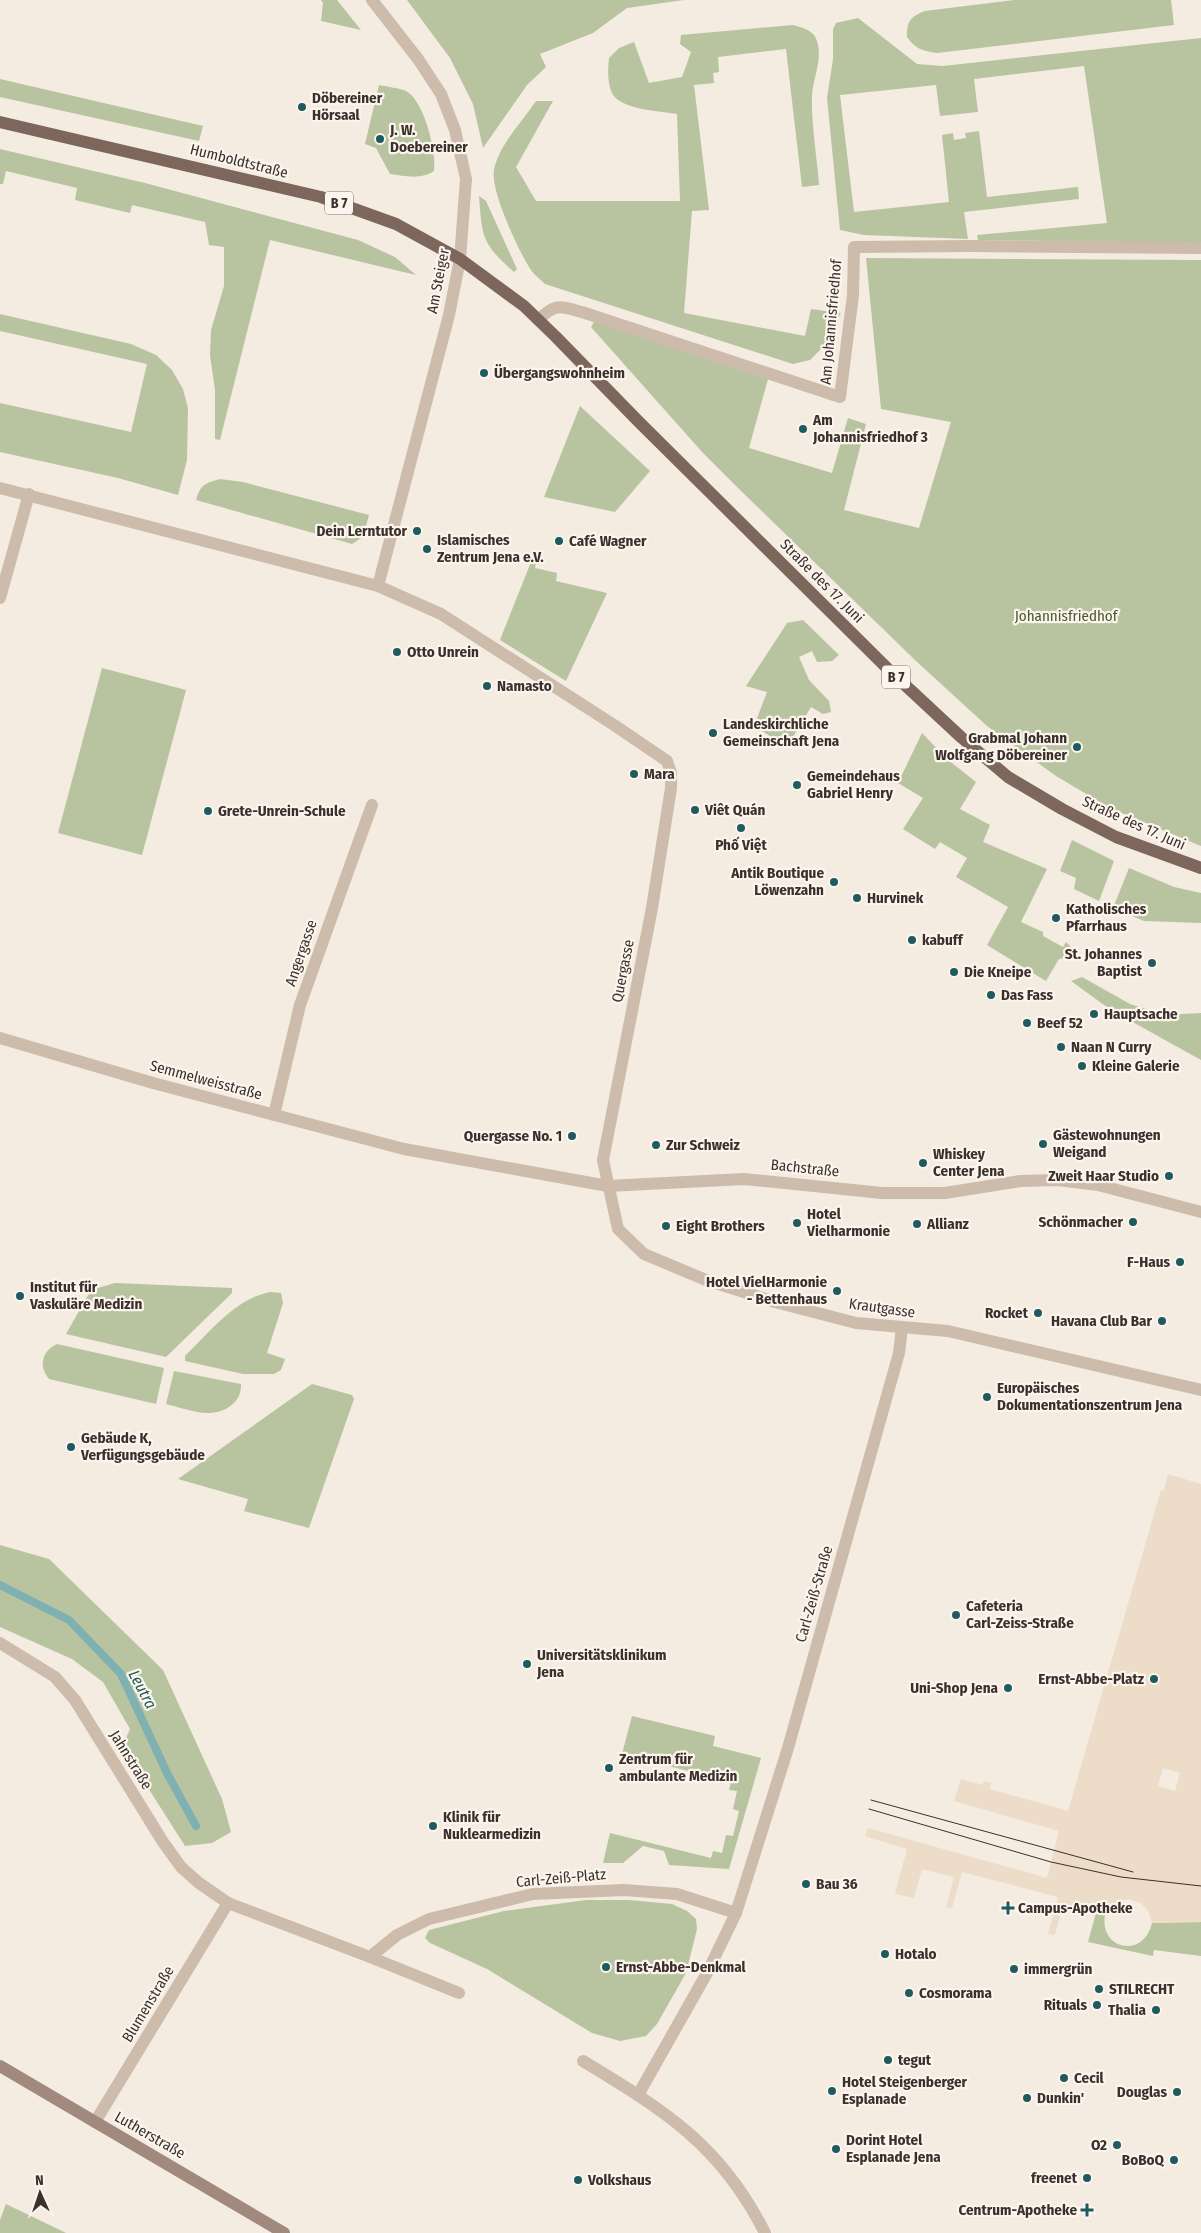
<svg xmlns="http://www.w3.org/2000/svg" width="1201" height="2233" viewBox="0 0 1201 2233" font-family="'Fira Sans Condensed',sans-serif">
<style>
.green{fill:#b8c4a0}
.plaza{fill:#ecdcc8;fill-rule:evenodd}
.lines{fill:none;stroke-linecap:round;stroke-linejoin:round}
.stream{stroke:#7fb0b2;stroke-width:8}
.street{stroke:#cdbbac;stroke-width:12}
.secondary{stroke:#a18a7d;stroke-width:12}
.primary{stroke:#7d675c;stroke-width:12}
.tram{stroke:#3b302b;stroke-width:1}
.poi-dot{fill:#1f5a5e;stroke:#fbf5ee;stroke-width:2}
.labels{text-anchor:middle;stroke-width:4.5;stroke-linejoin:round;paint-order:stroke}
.shield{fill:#fbf5ee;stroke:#756b66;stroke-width:1}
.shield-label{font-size:14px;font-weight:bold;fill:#3b302b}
.poi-label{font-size:15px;font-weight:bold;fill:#3b302b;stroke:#fbf5ee;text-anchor:start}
.street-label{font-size:15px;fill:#3b302b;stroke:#fbf5ee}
.park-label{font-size:15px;fill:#4a5a2e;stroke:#fbf5ee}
.water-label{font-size:16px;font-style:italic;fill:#1f5a5e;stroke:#fbf5ee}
</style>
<rect width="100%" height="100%" fill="#f4ebe1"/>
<!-- green -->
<g class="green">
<polygon points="321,0 337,0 361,30 321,21 323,3"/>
<polygon points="407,0 684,0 627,8 593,33 540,54 546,67 527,85 483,148 473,104 450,58"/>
<path d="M1014 0H1171L1174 25 937 53C923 51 915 49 907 37 906 22 911 16 925 11Z"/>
<polygon points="858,18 917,64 943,66 1201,38 1201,243 978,240 977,235 1107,223 1084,66 974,79 978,112 940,116 936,85 840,95 854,212 949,202 942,135 953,133 954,140 966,138 965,133 979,131 987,197 1078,187 1079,199 964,212 968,239 864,235 840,230 827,98 833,59 833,29 836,23"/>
<path d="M793 25C803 28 814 30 817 41 823 59 813 78 812 95 811 125 817 156 819 185L802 187 786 49 718 57 719 72 713 73 714 83 694 85 709 210 692 211 684 313 805 336 811 309 841 313 823 347 810 360 793 364 545 284C540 279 533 274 529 267 518 249 490 190 494 170 499 145 522 122 536 101H553L516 167 536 201H680L677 114C661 111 620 110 612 93 607 83 608 68 609 58L619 48 634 42 649 83 682 77 691 52 680 44 681 35Z"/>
<polygon points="0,79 203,126 199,141 0,97"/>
<path d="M379 85C388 87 399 88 406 91 424 100 437 153 434 171 420 180 405 176 390 174L376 148 365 144Z"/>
<polygon points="0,149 145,183 358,240 395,257 416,275 270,240 220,440 215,439 215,390 210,355 211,330 224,286 224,247 209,245 205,222 132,205 130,213 75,200 77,188 6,171 3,184 0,184"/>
<path d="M479 196 486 201 517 269 514 272C482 244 482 237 479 196Z"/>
<polygon points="866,258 1201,260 1201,846 1110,808 1056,776 987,726 916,661 738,488 703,453 591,327 594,322 768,379 749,448 832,473 848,418 866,424 844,510 919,528 951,422 881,409"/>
<polygon points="0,314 131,344 156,355 172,370 183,389 188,408 187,460 178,495 118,478 0,452 0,403 131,432 147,364 0,331"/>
<polygon points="580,406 650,471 615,512 544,497"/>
<path d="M220 479 243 482 369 515 363 537 352 544 196 500C200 485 205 483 220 479Z"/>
<polygon points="531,562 536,563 535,568 557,573 556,581 607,593 566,681 500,640"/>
<polygon points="803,620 839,655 832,661 817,662 812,651 799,657 809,680 829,701 831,712 823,714 811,707 787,747 754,726 767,692 746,686 787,623"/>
<polygon points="102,668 186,690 142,855 58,833"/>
<polygon points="922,733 947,759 976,782 960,809 990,825 983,842 1047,869 1021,922 1043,932 1043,936 1063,947 1066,942 1071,947 1076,956 1059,959 1046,981 987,945 1008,907 956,877 967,858 940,842 935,849 903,829 923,798 898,783"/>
<polygon points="1072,840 1114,861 1099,901 1074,889 1076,878 1060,871"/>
<polygon points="1129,868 1174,887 1201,893 1201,923 1144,921 1113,908"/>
<polygon points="1082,977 1130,1004 1165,1015 1201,1013 1201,1060 1111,1010 1071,981"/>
<polygon points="115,1283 232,1288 232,1293 166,1357 66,1334 91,1290"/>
<path d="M270 1292 281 1293 283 1303 267 1353 285 1359 281 1370 274 1374H243L185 1361V1356C210 1332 235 1299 270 1292Z"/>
<path d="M57 1344 164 1368 156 1404 49 1379C38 1366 42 1351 57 1344Z"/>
<path d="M174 1371 241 1384C242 1403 224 1414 205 1413 193 1412 178 1407 166 1404Z"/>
<polygon points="312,1384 352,1395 354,1399 309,1528 244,1511 248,1499 178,1479"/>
<polygon points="0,1545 49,1559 163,1670 222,1799 231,1832 212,1843 185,1846 122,1747 130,1729 103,1682 72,1659 0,1627"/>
<polygon points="632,1716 715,1736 713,1746 761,1758 729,1869 669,1865 664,1851 643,1846 623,1863 603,1863 610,1833 711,1858 713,1851 722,1853 726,1835 733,1836 739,1811 733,1809 737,1791 729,1790 731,1782 622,1754"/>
<polygon points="586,1900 629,1900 672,1904 687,1911 696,1919 697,1929 686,1973 657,2024 646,2036 620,2041 592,2033 487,1969 430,1943 425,1938 429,1930 504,1911"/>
<path d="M1096 1913 1105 1915C1099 1950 1144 1959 1152 1923L1201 1922V1956L1154 1950 1153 1956 1088 1942Z"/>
<polygon points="6,2204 66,2233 0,2233 0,2220"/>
</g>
<!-- plaza -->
<path class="plaza" d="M1168 1474 1201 1484V1922L1152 1923 1149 1913 1145 1907 1141 1903 1128 1899 1114 1904 1105 1915 1063 1905 1055 1935 1048 1934 1058 1897 962 1872 952 1908 946 1907 954 1877 922 1869 914 1898 895 1894 907 1849 865 1836 868 1828 1047 1878 1059 1831 954 1801 956 1795 961 1779 982 1785 984 1781 991 1783 990 1789 1068 1811 1161 1490H1164ZM1163 1768 1180 1773 1175 1791 1158 1786Z"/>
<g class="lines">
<!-- stream -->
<polyline class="stream" points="0,1585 69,1620 121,1674 167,1773 196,1826"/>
<!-- street -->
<g class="street">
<polyline points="372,0 418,59 441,94 455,130 466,179 460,259 449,315 378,586"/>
<path d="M538 320C556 303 559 306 582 312L840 397 853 295 854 247 972 246 1201 248"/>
<polyline points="0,488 378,586 441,614 614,725 667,761 671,773 671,788 652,908 603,1160 618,1229 644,1254 706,1280 775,1302 856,1323 948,1331 1201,1390"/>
<polyline points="0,598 29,494"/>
<polyline points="0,1038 153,1083 404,1149 608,1186 744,1179 882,1193 945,1193 1020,1181 1058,1180 1098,1185 1201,1212"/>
<polyline points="274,1115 300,1005 372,805"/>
<polyline points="0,1643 55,1677 75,1700 163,1842 181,1867 199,1883 228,1903 370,1957 459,1993"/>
<polyline points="370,1957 397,1935 429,1919 533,1894 624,1890 677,1894 736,1913"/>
<path d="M583 2061C664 2110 721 2145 765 2233"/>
<polyline points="638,2095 707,1973 736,1913 788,1748 899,1353 902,1328"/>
<polyline points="95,2122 228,1903"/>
</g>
<!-- secondary -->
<polyline class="secondary" points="0,2066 284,2233"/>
<!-- primary -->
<polyline class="primary" points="0,122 321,197 396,224 460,259 524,306 556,337 638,421 890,671 962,738 1008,777 1062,809 1116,837 1201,868"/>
<!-- tram -->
<g class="tram">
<polyline points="871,1800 1133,1872"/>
<polyline points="869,1809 1051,1862 1121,1877 1201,1886"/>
</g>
</g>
<!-- markers -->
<g class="poi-dot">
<circle cx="302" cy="107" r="5"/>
<circle cx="380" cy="139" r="5"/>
<circle cx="484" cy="373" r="5"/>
<circle cx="803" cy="429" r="5"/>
<circle cx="417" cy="531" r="5"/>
<circle cx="559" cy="541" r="5"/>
<circle cx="427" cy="549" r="5"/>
<circle cx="397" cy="652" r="5"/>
<circle cx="487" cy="686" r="5"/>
<circle cx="713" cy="733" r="5"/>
<circle cx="1077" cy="747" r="5"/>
<circle cx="634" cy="774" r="5"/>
<circle cx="797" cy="785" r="5"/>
<circle cx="695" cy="810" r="5"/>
<circle cx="208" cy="811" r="5"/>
<circle cx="741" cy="828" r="5"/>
<circle cx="834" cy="882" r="5"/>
<circle cx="857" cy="898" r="5"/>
<circle cx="1056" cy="918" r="5"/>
<circle cx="912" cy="940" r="5"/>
<circle cx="1152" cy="963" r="5"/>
<circle cx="954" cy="972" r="5"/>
<circle cx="991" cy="995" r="5"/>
<circle cx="1094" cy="1014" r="5"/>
<circle cx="1027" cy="1023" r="5"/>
<circle cx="1061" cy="1047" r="5"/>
<circle cx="1082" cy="1066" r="5"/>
<circle cx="572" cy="1136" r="5"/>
<circle cx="1043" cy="1144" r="5"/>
<circle cx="656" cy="1145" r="5"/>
<circle cx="923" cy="1163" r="5"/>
<circle cx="1169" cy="1176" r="5"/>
<circle cx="1133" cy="1222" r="5"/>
<circle cx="797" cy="1223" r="5"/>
<circle cx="917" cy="1224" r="5"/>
<circle cx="666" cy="1226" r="5"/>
<circle cx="1180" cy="1262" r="5"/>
<circle cx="837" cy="1291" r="5"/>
<circle cx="20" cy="1296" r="5"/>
<circle cx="1038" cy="1313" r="5"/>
<circle cx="1162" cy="1321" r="5"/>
<circle cx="987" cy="1397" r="5"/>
<circle cx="71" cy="1447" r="5"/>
<circle cx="956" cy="1615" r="5"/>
<circle cx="527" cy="1664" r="5"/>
<circle cx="1154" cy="1679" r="5"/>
<circle cx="1008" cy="1688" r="5"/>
<circle cx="609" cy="1768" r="5"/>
<circle cx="433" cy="1826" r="5"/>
<circle cx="806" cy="1884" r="5"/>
<path d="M1005.5 1900.5h5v5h5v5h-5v5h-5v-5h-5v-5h5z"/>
<circle cx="885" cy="1954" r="5"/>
<circle cx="606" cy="1967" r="5"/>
<circle cx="1014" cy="1969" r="5"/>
<circle cx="1099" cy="1989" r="5"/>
<circle cx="909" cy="1993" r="5"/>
<circle cx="1097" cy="2005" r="5"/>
<circle cx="1156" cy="2010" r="5"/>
<circle cx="888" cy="2060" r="5"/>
<circle cx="1064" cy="2078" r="5"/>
<circle cx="832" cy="2091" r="5"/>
<circle cx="1177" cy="2092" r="5"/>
<circle cx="1027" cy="2098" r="5"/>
<circle cx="1117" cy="2145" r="5"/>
<circle cx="836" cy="2149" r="5"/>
<circle cx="1174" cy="2160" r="5"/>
<circle cx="1087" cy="2178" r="5"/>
<circle cx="578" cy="2180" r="5"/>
<path d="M1084.5 2202.5h5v5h5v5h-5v5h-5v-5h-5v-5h5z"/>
</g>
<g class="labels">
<!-- shield labels -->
<g class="shield">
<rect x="325" y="191.5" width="28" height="23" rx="4"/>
<rect x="882" y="665.5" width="28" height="23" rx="4"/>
</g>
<g class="shield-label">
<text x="339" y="208">B 7</text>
<text x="896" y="682">B 7</text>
</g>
<!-- poi labels -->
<g class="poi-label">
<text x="312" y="103">Döbereiner<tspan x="312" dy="17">Hörsaal</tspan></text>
<text x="390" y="135">J. W.<tspan x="390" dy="17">Doebereiner</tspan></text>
<text x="494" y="378">Übergangswohnheim</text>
<text x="813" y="425">Am<tspan x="813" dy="17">Johannisfriedhof 3</tspan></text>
<text x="407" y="536" text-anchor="end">Dein Lerntutor</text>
<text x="437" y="545">Islamisches<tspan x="437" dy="17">Zentrum Jena e.V.</tspan></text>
<text x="569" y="546">Café Wagner</text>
<text x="407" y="657">Otto Unrein</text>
<text x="497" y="691">Namasto</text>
<text x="723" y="729">Landeskirchliche<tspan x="723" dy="17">Gemeinschaft Jena</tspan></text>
<text x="1067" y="743" text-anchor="end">Grabmal Johann<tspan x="1067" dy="17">Wolfgang Döbereiner</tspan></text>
<text x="644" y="779">Mara</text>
<text x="807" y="781">Gemeindehaus<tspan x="807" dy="17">Gabriel Henry</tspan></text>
<text x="705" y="815">Viêt Quán</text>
<text x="218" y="816">Grete-Unrein-Schule</text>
<text x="741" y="850" text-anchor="middle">Phố Việt</text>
<text x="824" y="878" text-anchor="end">Antik Boutique<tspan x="824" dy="17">Löwenzahn</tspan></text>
<text x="867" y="903">Hurvinek</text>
<text x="1066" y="914">Katholisches<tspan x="1066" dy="17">Pfarrhaus</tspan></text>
<text x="922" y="945">kabuff</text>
<text x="1142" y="959" text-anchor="end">St. Johannes<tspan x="1142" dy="17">Baptist</tspan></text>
<text x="964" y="977">Die Kneipe</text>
<text x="1001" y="1000">Das Fass</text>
<text x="1104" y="1019">Hauptsache</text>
<text x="1037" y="1028">Beef 52</text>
<text x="1071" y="1052">Naan N Curry</text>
<text x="1092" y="1071">Kleine Galerie</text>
<text x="1053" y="1140">Gästewohnungen<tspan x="1053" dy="17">Weigand</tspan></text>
<text x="562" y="1141" text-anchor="end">Quergasse No. 1</text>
<text x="666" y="1150">Zur Schweiz</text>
<text x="933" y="1159">Whiskey<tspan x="933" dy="17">Center Jena</tspan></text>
<text x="1159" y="1181" text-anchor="end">Zweit Haar Studio</text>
<text x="807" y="1219">Hotel<tspan x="807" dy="17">Vielharmonie</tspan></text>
<text x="1123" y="1227" text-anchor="end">Schönmacher</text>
<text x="927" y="1229">Allianz</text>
<text x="676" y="1231">Eight Brothers</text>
<text x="1170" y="1267" text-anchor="end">F-Haus</text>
<text x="827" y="1287" text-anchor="end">Hotel VielHarmonie<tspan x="827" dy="17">- Bettenhaus</tspan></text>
<text x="30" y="1292">Institut für<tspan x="30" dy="17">Vaskuläre Medizin</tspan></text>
<text x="1028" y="1318" text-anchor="end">Rocket</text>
<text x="1152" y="1326" text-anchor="end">Havana Club Bar</text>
<text x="997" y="1393">Europäisches<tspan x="997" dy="17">Dokumentationszentrum Jena</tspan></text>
<text x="81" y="1443">Gebäude K,<tspan x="81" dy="17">Verfügungsgebäude</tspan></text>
<text x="966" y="1611">Cafeteria<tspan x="966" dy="17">Carl-Zeiss-Straße</tspan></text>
<text x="537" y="1660">Universitätsklinikum<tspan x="537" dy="17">Jena</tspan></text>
<text x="1144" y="1684" text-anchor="end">Ernst-Abbe-Platz</text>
<text x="998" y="1693" text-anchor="end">Uni-Shop Jena</text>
<text x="619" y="1764">Zentrum für<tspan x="619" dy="17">ambulante Medizin</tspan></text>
<text x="443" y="1822">Klinik für<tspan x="443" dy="17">Nuklearmedizin</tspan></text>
<text x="816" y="1889">Bau 36</text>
<text x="1018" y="1913">Campus-Apotheke</text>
<text x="895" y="1959">Hotalo</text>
<text x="616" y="1972">Ernst-Abbe-Denkmal</text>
<text x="1024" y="1974">immergrün</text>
<text x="1109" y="1994">STILRECHT</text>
<text x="919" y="1998">Cosmorama</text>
<text x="1087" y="2010" text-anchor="end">Rituals</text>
<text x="1146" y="2015" text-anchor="end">Thalia</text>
<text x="898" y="2065">tegut</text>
<text x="1074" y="2083">Cecil</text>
<text x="842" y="2087">Hotel Steigenberger<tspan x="842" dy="17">Esplanade</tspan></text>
<text x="1167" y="2097" text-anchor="end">Douglas</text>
<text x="1037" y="2103">Dunkin'</text>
<text x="846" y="2145">Dorint Hotel<tspan x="846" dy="17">Esplanade Jena</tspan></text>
<text x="1107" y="2150" text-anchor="end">O2</text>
<text x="1164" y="2165" text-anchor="end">BoBoQ</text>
<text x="1077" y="2183" text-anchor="end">freenet</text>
<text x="588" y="2185">Volkshaus</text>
<text x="1077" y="2215" text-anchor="end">Centrum-Apotheke</text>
</g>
<!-- street labels -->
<g class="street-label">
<text transform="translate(239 161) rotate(14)" y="5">Humboldtstraße</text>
<text transform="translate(438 281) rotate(-79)" y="5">Am Steiger</text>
<text transform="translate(831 322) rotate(-85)" y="5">Am Johannisfriedhof</text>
<text transform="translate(822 581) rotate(45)" y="5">Straße des 17. Juni</text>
<text transform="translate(1134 823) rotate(24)" y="5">Straße des 17. Juni</text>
<text transform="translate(301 953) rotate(-71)" y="5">Angergasse</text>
<text transform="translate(623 971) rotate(-79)" y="5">Quergasse</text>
<text transform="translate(206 1080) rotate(15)" y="5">Semmelweisstraße</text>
<text transform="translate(805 1168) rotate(6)" y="5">Bachstraße</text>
<text transform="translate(882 1308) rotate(8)" y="5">Krautgasse</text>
<text transform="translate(814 1594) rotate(-74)" y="5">Carl-Zeiß-Straße</text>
<text transform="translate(131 1760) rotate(58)" y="5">Jahnstraße</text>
<text transform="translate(561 1878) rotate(-5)" y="5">Carl-Zeiß-Platz</text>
<text transform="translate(148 2004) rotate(-59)" y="5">Blumenstraße</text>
<text transform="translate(150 2135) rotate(30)" y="5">Lutherstraße</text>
</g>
<!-- park labels -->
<g class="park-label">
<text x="1066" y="621">Johannisfriedhof</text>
</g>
<!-- water labels -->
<g class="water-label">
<text transform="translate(143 1689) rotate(62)" y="6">Leutra</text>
</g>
</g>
<!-- north arrow -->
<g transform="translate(40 2193) rotate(357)" stroke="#fbf5ee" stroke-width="4" paint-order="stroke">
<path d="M0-4L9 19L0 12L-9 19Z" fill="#3b302b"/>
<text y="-8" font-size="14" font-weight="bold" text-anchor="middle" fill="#3b302b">N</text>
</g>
</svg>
